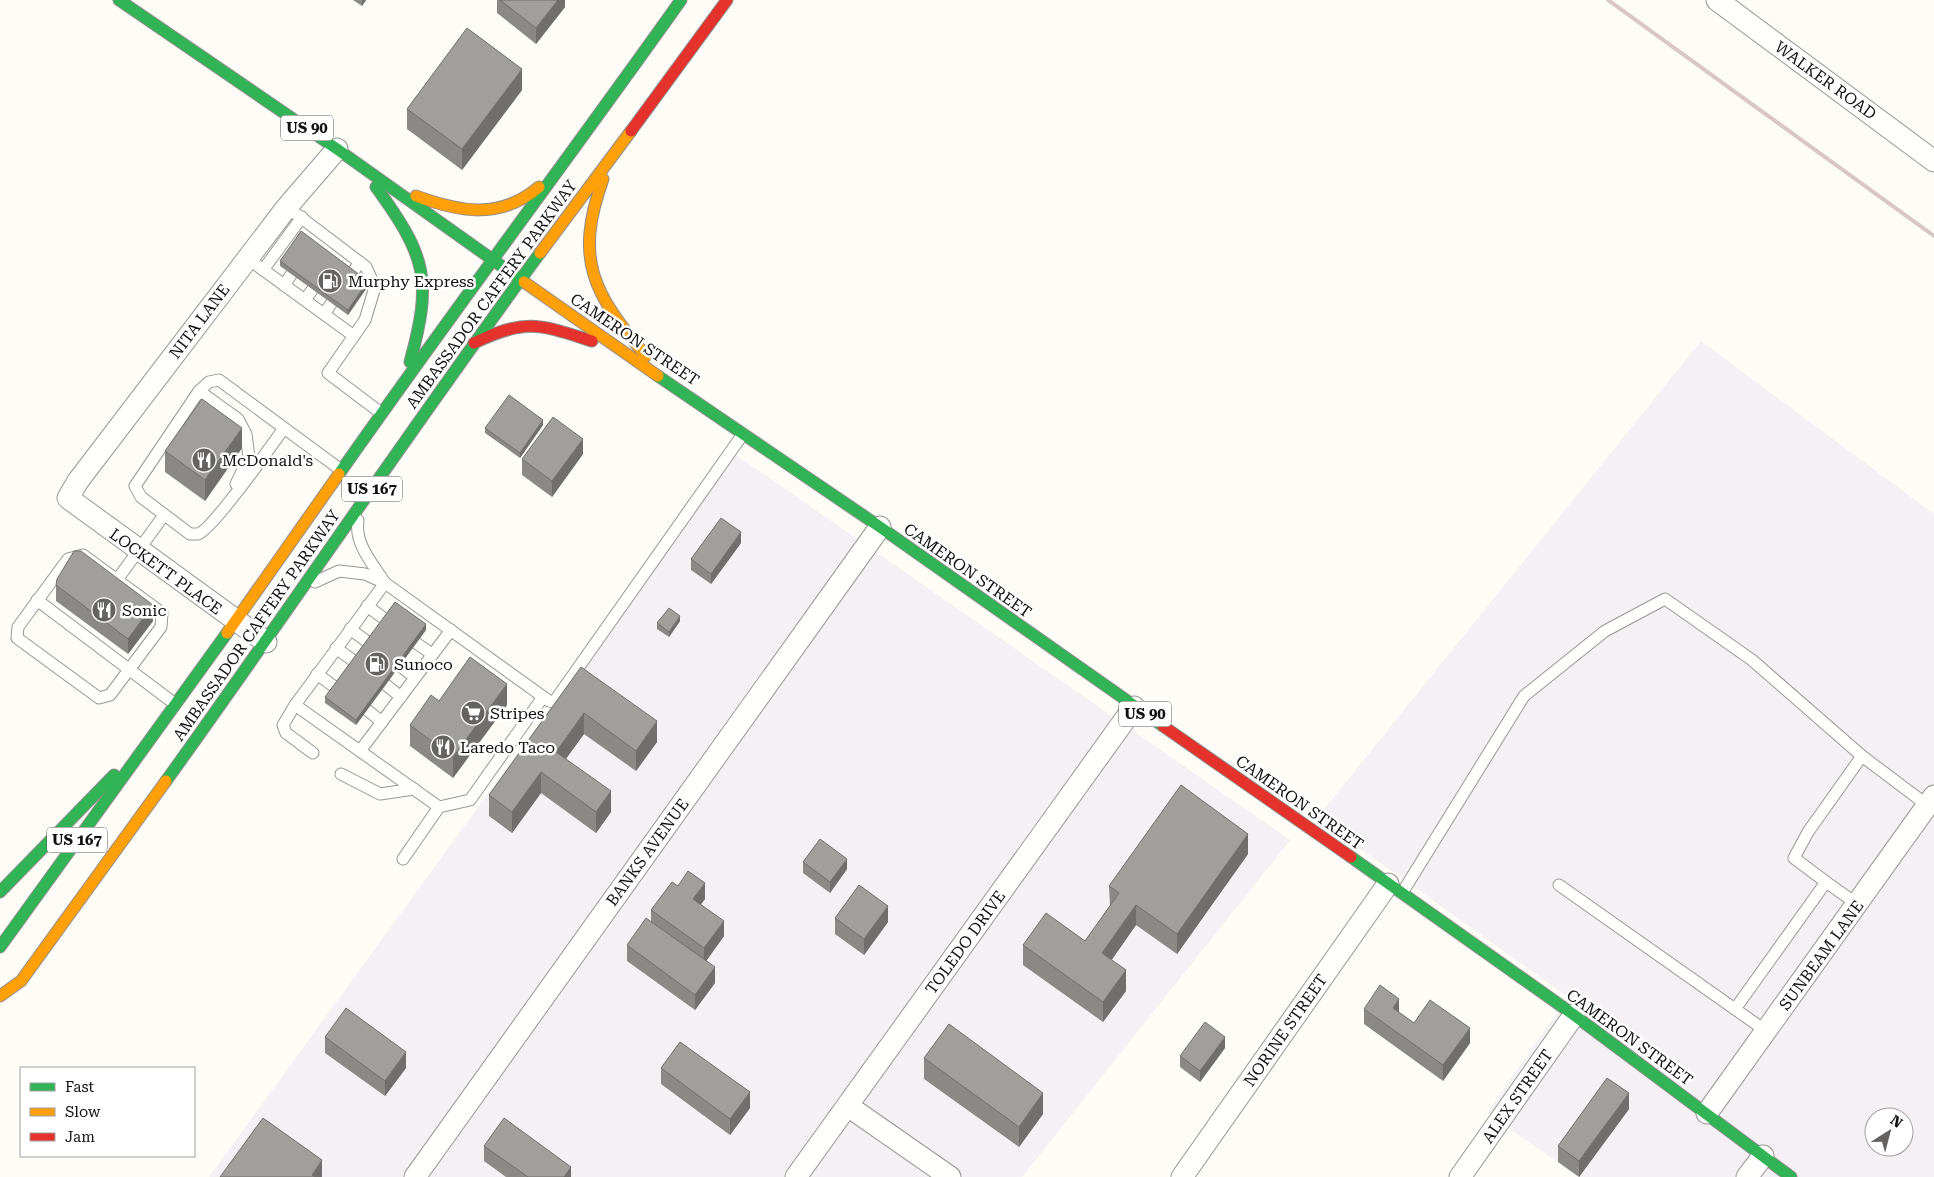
<svg xmlns="http://www.w3.org/2000/svg" width="1934" height="1177" viewBox="0 0 1934 1177" font-family="'Roboto Serif',serif">
<style>
.industrial{fill:#f5f0f3;fill-rule:evenodd}
.lines{fill:none;stroke-linecap:round;stroke-linejoin:round}
.lane-casing{stroke:#979795;stroke-width:13}
.street-casing{stroke:#979795;stroke-width:23}
.fast-casing{stroke:#8e8d8b;stroke-width:13}
.slow-casing{stroke:#8e8d8b;stroke-width:13}
.jam-casing{stroke:#8e8d8b;stroke-width:13}
.lane{stroke:#fffffe;stroke-width:11}
.street{stroke:#fffffe;stroke-width:21}
.fast{stroke:#30b455;stroke-width:11}
.slow{stroke:#ff9f0a;stroke-width:11}
.jam{stroke:#e5322d;stroke-width:11}
.rail{stroke:#d9c6c7;stroke-width:4}
.wall{fill:#8a8986}
.shaded-wall{fill:#716f6d}
.building{fill:#a19f9c;stroke:#716f6d}
.labels{text-anchor:middle;stroke-width:5;stroke-linejoin:round;paint-order:stroke}
.shield{fill:#fff;stroke:#585858;stroke-width:1}
.shield-label{font-size:15px;font-weight:bold;fill:#111}
.street-label{font-size:16px;fill:#111;stroke:#fff}
.poi-label{font-size:16px;fill:#111;stroke:#fff;text-anchor:start}
</style>
<rect width="100%" height="100%" fill="#fdfcf7"/>
<!-- industrial -->
<g class="industrial">
<path d="M1701 341 1934 514V1177H1579L1487 1113 1568 997 1317 818ZM1874 1117H1904V1147H1874Z"/>
<polygon points="735,454 1290,840 1022,1177 209,1177"/>
</g>
<g class="lines">
<defs>
<g id="lane">
<polyline points="287,207 366,267 375,287 365,320 328,373 381,413"/>
<polyline points="247,258 354,336"/>
<polyline points="263,270 302,217"/>
<polyline points="284,285 291,275"/>
<polyline points="305,300 312,290"/>
<polyline points="324,314 360,262"/>
<polyline points="199,391 238,419 246,434 249,457 236,484"/>
<path d="M284 428C272 445 212 530 198 534 197 534 191 534 190 534L141 497 135 486 199 391 209 382 219 380 341 470"/>
<path d="M358 520C354 544 373 564 385 583"/>
<polygon points="83,555 162,613 161,627 110,695 99,698 17,638 18,627 68,559"/>
<polyline points="117,580 164,515"/>
<polyline points="315,582 339,571 365,574 385,583 549,701 554,702 743,434"/>
<polyline points="385,583 295,705 439,807"/>
<polyline points="37,600 175,704"/>
<polyline points="367,606 386,620"/>
<polyline points="350,629 369,643"/>
<polyline points="416,643 432,654"/>
<polyline points="336,648 355,662"/>
<polyline points="400,666 415,677"/>
<polyline points="317,674 336,688"/>
<polyline points="386,685 401,697"/>
<polyline points="295,705 283,725 286,733 313,753"/>
<polyline points="367,710 382,722"/>
<polyline points="360,751 451,630"/>
<polyline points="341,774 380,794 414,789"/>
<polyline points="403,859 439,807 470,800 543,697"/>
<polyline points="1826,882 1794,858 1808,832 1862,756 1927,805"/>
<polyline points="1559,885 1766,1031"/>
<polyline points="1402,893 1524,696 1605,631 1665,599 1752,660 1862,756"/>
<polyline points="1735,1009 1826,882 1857,904"/>
</g>
<g id="street">
<polyline points="1717,0 1934,161"/>
<polyline points="266,642 68,498 78,481 287,207 337,149"/>
<polyline points="848,1106 950,1177"/>
<polyline points="1707,1113 1934,796"/>
<polyline points="415,1177 880,527"/>
<polyline points="796,1177 1134,707"/>
<polyline points="1182,1177 1388,884"/>
<polyline points="1460,1177 1574,1015"/>
<polyline points="1747,1177 1763,1156"/>
</g>
<g id="fast">
<polyline points="119,0 337,149 524,282"/>
<path d="M376 187C426 256 433 279 410 362"/>
<polyline points="658,376 880,527 1163,726"/>
<path d="M339 474C451 314 568 159 681 0"/>
<path d="M166 781C292 606 412 427 540 253"/>
<polyline points="1351,857 1574,1015 1791,1177"/>
<polyline points="0,892 114,775"/>
<polyline points="0,947 227,633"/>
</g>
<g id="slow">
<path d="M603 179C574 260 593 293 646 356"/>
<path d="M416 196C460 212 500 220 539 187"/>
<polyline points="540,253 631,131"/>
<polyline points="524,282 658,376"/>
<polyline points="227,633 339,474"/>
<polyline points="0,996 21,981 166,781"/>
</g>
<g id="jam">
<polyline points="631,131 727,0"/>
<path d="M474 343C526 318 539 324 592 341"/>
<polyline points="1163,726 1351,857"/>
</g>
</defs>
<!-- lane casing -->
<use href="#lane" class="lane-casing"/>
<!-- street casing -->
<use href="#street" class="street-casing"/>
<!-- fast casing -->
<use href="#fast" class="fast-casing"/>
<!-- slow casing -->
<use href="#slow" class="slow-casing"/>
<!-- jam casing -->
<use href="#jam" class="jam-casing"/>
<!-- lane -->
<use href="#lane" class="lane"/>
<!-- street -->
<use href="#street" class="street"/>
<!-- fast -->
<use href="#fast" class="fast"/>
<!-- slow -->
<use href="#slow" class="slow"/>
<!-- jam -->
<use href="#jam" class="jam"/>
<!-- rail -->
<polyline class="rail" points="1608,0 1934,236"/>
</g>
<!-- wall -->
<g class="wall">
<polygon points="353,0 366,0 362,6"/>
<polygon points="497,0 565,0 565,7 536,44 497,13"/>
<polygon points="522,90 462,170 407,129 407,109"/>
<polygon points="280,261 368,286 348,315 280,266"/>
<polygon points="543,425 520,458 485,433 485,428"/>
<polygon points="242,448 205,501 165,472 165,451"/>
<polygon points="583,454 552,497 522,475 522,459"/>
<polygon points="741,543 711,584 691,570 691,559"/>
<polygon points="56,585 153,621 128,654 56,601"/>
<polygon points="680,621 669,637 657,629 657,623"/>
<polygon points="426,630 356,725 325,703 325,697"/>
<polygon points="581,667 657,742 636,771 584,734 566,759 611,812 596,833 541,793 512,833 489,816 489,795"/>
<polygon points="439,701 507,705 453,778 410,746 410,725"/>
<polygon points="1248,854 1177,954 1136,925 1111,960 1126,991 1103,1022 1023,965 1023,945 1085,941 1110,906 1109,886"/>
<polygon points="803,862 847,869 830,893 803,873"/>
<polygon points="678,886 705,899 701,904 724,936 706,961 715,983 695,1010 627,961 627,945 651,921 651,910"/>
<polygon points="835,918 888,922 864,955 835,934"/>
<polygon points="1364,1009 1399,1012 1414,1023 1470,1043 1443,1081 1364,1024"/>
<polygon points="325,1037 406,1068 385,1096 325,1053"/>
<polygon points="1225,1048 1200,1082 1180,1067 1180,1056"/>
<polygon points="924,1058 1043,1114 1019,1147 924,1079"/>
<polygon points="661,1068 750,1108 730,1135 661,1084"/>
<polygon points="1629,1109 1579,1177 1558,1162 1558,1146"/>
<polygon points="484,1146 571,1177 506,1177 484,1161"/>
</g>
<!-- shaded-wall -->
<g class="shaded-wall">
<polygon points="362,0 366,0 362,6"/>
<polygon points="558,0 565,0 565,7 536,44 536,28"/>
<polygon points="522,69 522,90 462,170 462,149"/>
<polygon points="368,281 368,286 348,315 348,310"/>
<polygon points="543,420 543,425 520,458 520,453"/>
<polygon points="242,428 242,448 205,501 205,480"/>
<polygon points="583,439 583,454 552,497 552,481"/>
<polygon points="741,532 741,543 711,584 711,574"/>
<polygon points="153,605 153,621 128,654 128,639"/>
<polygon points="680,616 680,621 669,637 669,632"/>
<polygon points="426,624 426,630 356,725 356,720"/>
<polygon points="507,684 507,705 453,778 453,757"/>
<polygon points="584,713 584,734 556,772 556,752"/>
<polygon points="657,721 657,742 636,771 636,751"/>
<polygon points="541,772 541,793 512,833 512,812"/>
<polygon points="611,791 611,812 596,833 596,812"/>
<polygon points="1248,834 1248,854 1177,954 1177,934"/>
<polygon points="847,859 847,869 830,893 830,882"/>
<polygon points="705,883 705,899 693,914 693,899"/>
<polygon points="1136,905 1136,925 1102,974 1102,953"/>
<polygon points="888,906 888,922 864,955 864,939"/>
<polygon points="724,921 724,936 704,964 704,948"/>
<polygon points="715,967 715,983 695,1010 695,995"/>
<polygon points="1126,970 1126,991 1103,1022 1103,1002"/>
<polygon points="1399,999 1399,1014 1393,1008"/>
<polygon points="1470,1028 1470,1043 1443,1081 1443,1065"/>
<polygon points="1225,1037 1225,1048 1200,1082 1200,1071"/>
<polygon points="406,1052 406,1068 385,1096 385,1081"/>
<polygon points="750,1092 750,1108 730,1135 730,1119"/>
<polygon points="1043,1093 1043,1114 1019,1147 1019,1127"/>
<polygon points="1629,1093 1629,1109 1579,1177 1579,1161"/>
<polygon points="322,1160 322,1177 312,1177 312,1175"/>
<polygon points="571,1167 571,1177 564,1177"/>
</g>
<!-- building -->
<g class="building">
<polygon points="500,0 558,0 536,28"/>
<polygon points="467,28 522,69 462,149 407,109"/>
<polygon points="301,231 368,281 348,310 280,261"/>
<polygon points="509,395 543,420 520,453 485,428"/>
<polygon points="202,399 242,428 205,480 165,451"/>
<polygon points="553,417 583,439 552,481 522,459"/>
<polygon points="721,518 741,532 711,574 691,559"/>
<polygon points="74,551 81,551 153,605 128,639 56,585 57,579"/>
<polygon points="395,602 426,624 356,720 325,697"/>
<polygon points="669,608 680,616 669,632 657,623"/>
<polygon points="470,657 507,684 453,757 410,725 431,695 439,701"/>
<polygon points="581,667 657,721 636,751 584,713 556,752 611,791 596,812 541,772 512,812 489,795"/>
<polygon points="1181,785 1248,834 1177,934 1136,905 1102,953 1126,970 1103,1002 1023,945 1046,913 1085,941 1119,893 1109,886"/>
<polygon points="820,839 847,859 830,882 803,862"/>
<polygon points="688,871 705,883 693,899 724,921 704,948 651,910 672,882 678,886"/>
<polygon points="859,885 888,906 864,939 835,918"/>
<polygon points="646,918 715,967 695,995 627,945"/>
<polygon points="1380,985 1399,999 1393,1008 1414,1023 1430,1000 1470,1028 1443,1065 1364,1009"/>
<polygon points="346,1008 406,1052 385,1081 325,1037"/>
<polygon points="1205,1022 1225,1037 1200,1071 1180,1056"/>
<polygon points="949,1024 1043,1093 1019,1127 924,1058"/>
<polygon points="680,1042 750,1092 730,1119 661,1068"/>
<polygon points="1607,1078 1629,1093 1579,1161 1558,1146"/>
<polygon points="263,1118 322,1160 312,1175 315,1177 220,1177"/>
<polygon points="504,1118 571,1167 564,1177 528,1177 484,1146"/>
</g>
<!-- icons -->
<defs>
<symbol id="fuel-disc" viewBox="-11 -11 22 22"><circle r="9.5" fill="#646362" stroke="#fff"/><path d="M-5.5-6h7V0h2V4h1.3V-2.5L3-4.5l.8-.8L6-3V5H2.5V1h-1V6h-7ZM-4.2-4.7v3.2H.2V-4.7Z" fill="#fff"/></symbol>
<symbol id="restaurant-disc" viewBox="-11 -11 22 22"><circle r="9.5" fill="#646362" stroke="#fff"/><path d="M-5-6h1v4h1v-4h1v4h1v-4h1v5L-1.5 .5V6h-2V.5L-5-1ZM5-6V6H3V1.5H1.5Q1.5-4 5-6Z" fill="#fff"/></symbol>
<symbol id="supermarket-disc" viewBox="-11 -11 22 22"><circle r="9.5" fill="#646362" stroke="#fff"/><path d="M-6-5.5h2.5l.6 2H6L4.5 2H-2.5L-4.4-4H-6ZM-1.5 3.2a1.3 1.3 0 1 0 .1 0ZM3 3.2a1.3 1.3 0 1 0 .1 0Z" fill="#fff"/></symbol>
</defs>
<g fill-rule="evenodd">
<use href="#fuel-disc" x="316" y="267" width="28" height="28"/>
<use href="#restaurant-disc" x="190" y="446" width="28" height="28"/>
<use href="#restaurant-disc" x="90" y="596" width="28" height="28"/>
<use href="#fuel-disc" x="363" y="650" width="28" height="28"/>
<use href="#supermarket-disc" x="459" y="699" width="28" height="28"/>
<use href="#restaurant-disc" x="429" y="733" width="28" height="28"/>
</g>
<g class="labels">
<!-- shield labels -->
<g class="shield">
<rect x="281" y="115.5" width="52" height="25" rx="4"/>
<rect x="342" y="476.5" width="60" height="25" rx="4"/>
<rect x="1119" y="701.5" width="52" height="25" rx="4"/>
<rect x="47" y="827.5" width="60" height="25" rx="4"/>
</g>
<g class="shield-label">
<text x="307" y="133">US 90</text>
<text x="372" y="494">US 167</text>
<text x="1145" y="719">US 90</text>
<text x="77" y="845">US 167</text>
</g>
<!-- street labels -->
<g class="street-label">
<text transform="translate(1826 80) rotate(36)" y="6">WALKER ROAD</text>
<text transform="translate(491 294) rotate(-54)" y="6">AMBASSADOR CAFFERY PARKWAY</text>
<text transform="translate(199 321) rotate(-53)" y="6">NITA LANE</text>
<text transform="translate(635 339) rotate(34)" y="6">CAMERON STREET</text>
<text transform="translate(968 570) rotate(35)" y="6">CAMERON STREET</text>
<text transform="translate(166 571) rotate(36)" y="6">LOCKETT PLACE</text>
<text transform="translate(256 625) rotate(-55)" y="6">AMBASSADOR CAFFERY PARKWAY</text>
<text transform="translate(1300 802) rotate(35)" y="6">CAMERON STREET</text>
<text transform="translate(647 852) rotate(-54)" y="6">BANKS AVENUE</text>
<text transform="translate(965 942) rotate(-54)" y="6">TOLEDO DRIVE</text>
<text transform="translate(1821 955) rotate(-54)" y="6">SUNBEAM LANE</text>
<text transform="translate(1285 1030) rotate(-55)" y="6">NORINE STREET</text>
<text transform="translate(1630 1037) rotate(36)" y="6">CAMERON STREET</text>
<text transform="translate(1517 1096) rotate(-55)" y="6">ALEX STREET</text>
</g>
<!-- poi labels -->
<g class="poi-label">
<text x="348" y="287">Murphy Express</text>
<text x="222" y="466">McDonald's</text>
<text x="122" y="616">Sonic</text>
<text x="394" y="670">Sunoco</text>
<text x="490" y="719">Stripes</text>
<text x="460" y="753">Laredo Taco</text>
</g>
</g>
<!-- legend -->
<rect x="20" y="1067" width="175" height="90" fill="#ffffff" stroke="#a0a0a0"/>
<rect x="30" y="1083" width="25" height="8" fill="#30b455" stroke="#a0a0a0"/>
<text x="65" y="1092" font-size="15" fill="#111111">Fast</text>
<rect x="30" y="1108" width="25" height="8" fill="#ff9f0a" stroke="#a0a0a0"/>
<text x="65" y="1117" font-size="15" fill="#111111">Slow</text>
<rect x="30" y="1133" width="25" height="8" fill="#e5322d" stroke="#a0a0a0"/>
<text x="65" y="1142" font-size="15" fill="#111111">Jam</text>
<!-- north arrow -->
<g transform="translate(1889 1132) rotate(36)"><circle r="24" fill="#ffffff" stroke="#a0a0a0"/>
<path d="M0-4L9 19L0 12L-9 19Z" fill="#646362"/>
<text y="-8" font-size="14" font-weight="bold" text-anchor="middle" fill="#111111">N</text>
</g>
</svg>
